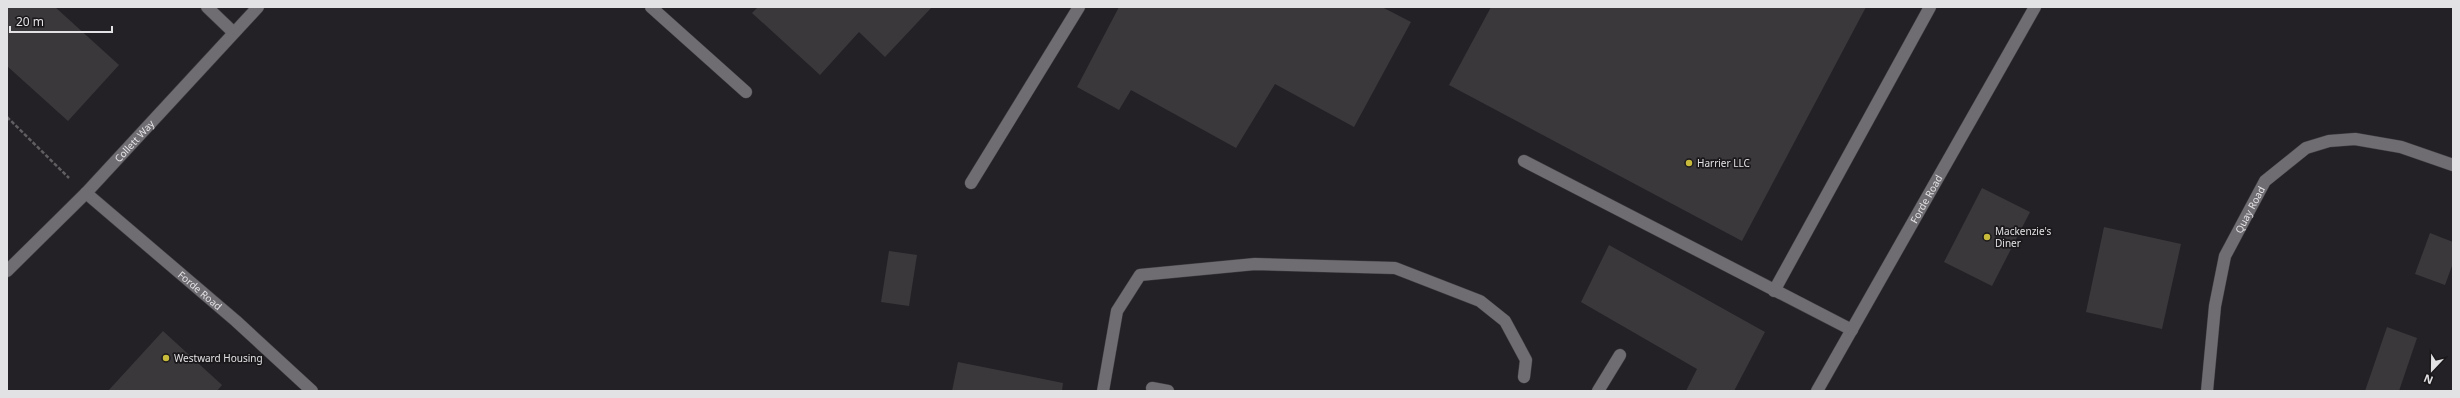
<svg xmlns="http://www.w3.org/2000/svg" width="2460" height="398" viewBox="0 0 2460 398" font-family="'Noto Sans',sans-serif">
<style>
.building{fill:#3b383c}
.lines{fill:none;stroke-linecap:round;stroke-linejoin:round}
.lane-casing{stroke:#403e41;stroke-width:13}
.street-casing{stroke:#403e41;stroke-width:13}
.path{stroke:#605e61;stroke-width:2.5;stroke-dasharray:4 2;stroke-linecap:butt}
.lane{stroke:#706d72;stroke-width:12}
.street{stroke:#706d72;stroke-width:12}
.poi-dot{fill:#c8bb3b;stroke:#1a181b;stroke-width:1.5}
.labels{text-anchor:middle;stroke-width:3.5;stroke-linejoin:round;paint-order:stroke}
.street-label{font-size:10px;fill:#e2e1e3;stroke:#1a181b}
.poi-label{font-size:10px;fill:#e2e1e3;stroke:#1a181b;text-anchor:start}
</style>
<rect width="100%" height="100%" fill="#232125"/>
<!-- building -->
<g class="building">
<polygon points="7,7 55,7 119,65 68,121 7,66"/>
<polygon points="758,7 932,7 885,57 859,32 820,75 752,13"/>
<polygon points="1119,7 1382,7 1411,22 1354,127 1275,84 1236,148 1131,90 1119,110 1077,87"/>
<polygon points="1491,7 1866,7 1742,241 1449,85"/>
<polygon points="1982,188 2030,212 1992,286 1944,262"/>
<polygon points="2104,227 2181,244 2162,329 2086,312"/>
<polygon points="2430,233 2453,242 2453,263 2445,285 2415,274"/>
<polygon points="1609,245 1765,332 1734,391 1686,391 1697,369 1581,302"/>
<polygon points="889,251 917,255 909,306 881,302"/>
<polygon points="2387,327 2417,338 2399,391 2365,391"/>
<polygon points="163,331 222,385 217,391 108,391"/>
<polygon points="958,362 1063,383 1062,391 952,391"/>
</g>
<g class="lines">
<defs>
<g id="lane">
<polyline points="207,7 233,32"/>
<polyline points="651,7 746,92"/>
<polyline points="1524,161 1852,330"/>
<polyline points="971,183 1079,7"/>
<polyline points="1774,291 1930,7"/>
<polyline points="1152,388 1168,391"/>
<polyline points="1103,391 1117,311 1140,275 1255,264 1395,268 1480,301 1505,321 1526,360 1524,377"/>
<polyline points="1598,391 1620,355"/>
</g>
<g id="street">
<path id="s1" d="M86 193 236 321 312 391"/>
<path id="s2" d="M7 271 86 193 258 7"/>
<path id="s3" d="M1817 391 2035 7"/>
<path id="s4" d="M2207 391 2215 306 2225 256 2265 181 2306 148 2329 141 2355 139 2401 147 2453 165"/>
</g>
</defs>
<!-- lane casing -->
<use href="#lane" class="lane-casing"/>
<!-- street casing -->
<use href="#street" class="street-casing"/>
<!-- path -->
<polyline class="path" points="7,117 69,178"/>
<!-- lane -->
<use href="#lane" class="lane"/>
<!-- street -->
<use href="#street" class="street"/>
</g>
<!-- markers -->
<g class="poi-dot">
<circle cx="1689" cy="163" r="4"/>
<circle cx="1987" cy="237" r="4"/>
<circle cx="166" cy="358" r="4"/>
</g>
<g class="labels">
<!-- street labels -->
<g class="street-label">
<text dy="4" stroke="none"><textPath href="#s2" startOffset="182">Collett Way</textPath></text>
<text dy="4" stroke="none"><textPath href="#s3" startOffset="221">Forde Road</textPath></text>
<text dy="4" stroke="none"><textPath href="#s4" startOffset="189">Quay Road</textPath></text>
<text dy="4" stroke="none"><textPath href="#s1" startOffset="150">Forde Road</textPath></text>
</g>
<!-- poi labels -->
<g class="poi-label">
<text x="1697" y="167">Harrier LLC</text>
<text x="1995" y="235">Mackenzie's<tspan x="1995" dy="12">Diner</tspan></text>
<text x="174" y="362">Westward Housing</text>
</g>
</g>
<!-- border -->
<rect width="2460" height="398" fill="none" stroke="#e2e1e3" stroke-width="16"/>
<!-- north arrow -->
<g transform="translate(2432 370) rotate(202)" stroke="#1a181b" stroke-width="3" paint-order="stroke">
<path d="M0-3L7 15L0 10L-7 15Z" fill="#e2e1e3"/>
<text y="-6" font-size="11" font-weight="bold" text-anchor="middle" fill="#e2e1e3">N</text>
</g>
<!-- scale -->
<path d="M10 26v6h102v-6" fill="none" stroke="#e2e1e3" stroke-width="2"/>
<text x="16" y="26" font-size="12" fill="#e2e1e3" stroke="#1a181b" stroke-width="3" paint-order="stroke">20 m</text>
</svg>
